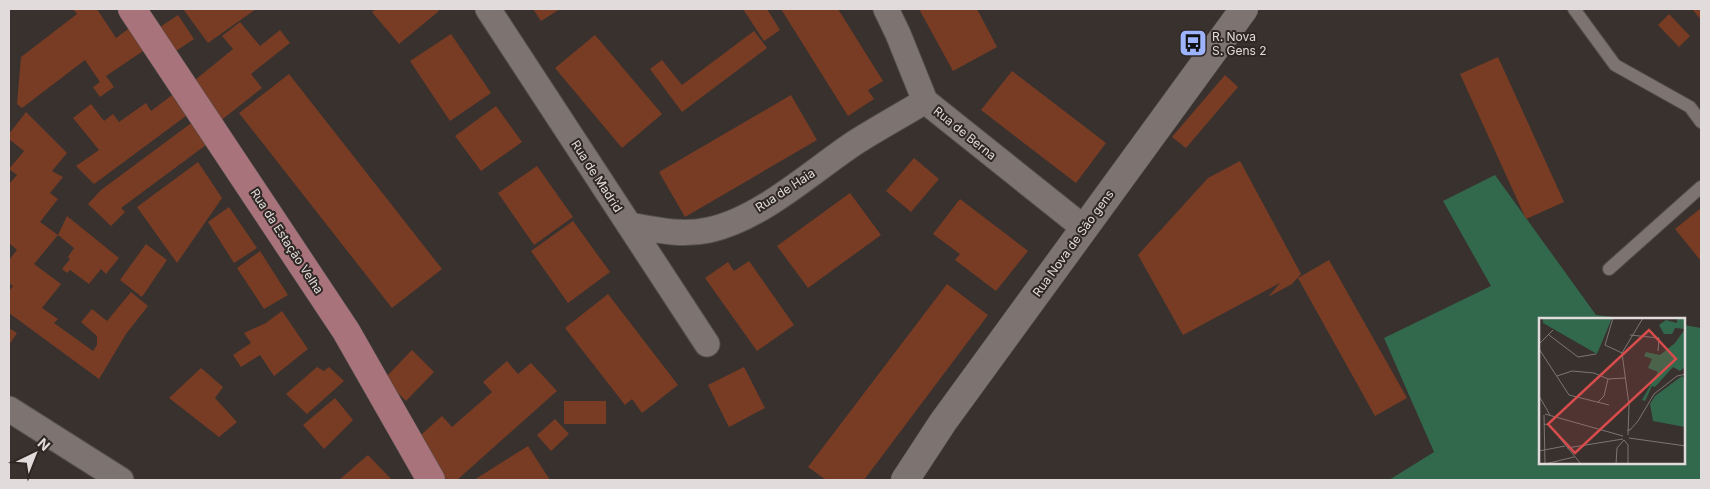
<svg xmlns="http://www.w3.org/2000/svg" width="1710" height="489" viewBox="0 0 1710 489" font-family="Inter,sans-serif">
  <rect width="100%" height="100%" fill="#38312e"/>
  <!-- green -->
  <path fill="#32684b" d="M1495,175L1596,315L1629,319H1540V463H1684V325L1701,328V480H1389L1434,452L1384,338L1491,286L1443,201Z"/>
  <!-- building -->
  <path fill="#783c24" d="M73,9H97L116,38L131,27L146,49L106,76L114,87L100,97L93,87L100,82L85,60L22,108L17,104L21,57L77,14Z
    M183,9H256L208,43Z
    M376,9H437L439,11L399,44L372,12Z
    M533,9H560L541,21Z
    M743,9H767L780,30L764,41Z
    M781,9H838L883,81L868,90L874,99L848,116Z
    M919,9H977L997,47L953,71Z
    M1692,9H1701V20Z
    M1669,14L1690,36L1679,47L1658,25Z
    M178,15L194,39L170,55L154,31Z
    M240,22L260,46L280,30L290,43L251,74L262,88L219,122L189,85L233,49L222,36Z
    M754,31L767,48L682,112L650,69L662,60L682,85Z
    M451,34L491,93L450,121L410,61Z
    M595,35L662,114L622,148L555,68Z
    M1498,57L1564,202L1526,219L1460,74Z
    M1012,71L1106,143L1076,183L981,110Z
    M289,74L442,269L392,308L239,113Z
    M1225,75L1238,87L1186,148L1172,137Z
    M176,92L190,113L94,184L76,166L99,150L73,118L91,104L104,121L113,114L119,122L146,103L151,111Z
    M791,95L817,140L685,217L659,172Z
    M496,106L522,142L481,171L455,136Z
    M26,112L67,153L52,171L63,177L50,193L58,199L40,222L58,235L34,264L61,284L42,308L58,319L54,323L93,351L97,345V336L81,322L92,309L107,321L131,292L148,306L126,334L99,379L9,313V291L13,286L9,283V260L17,250L9,243V184L17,175L9,169L24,151L9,139V134Z
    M194,121L210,142L121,208L125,212L111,226L88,204L101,190Z
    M914,158L939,179L911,212L886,191Z
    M1240,161L1301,274L1292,284L1268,297L1280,283L1183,335L1138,255L1208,178Z
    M198,162L222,198L177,263L137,207Z
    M537,166L573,217L534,245L498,193Z
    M850,193L881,235L808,288L777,246Z
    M960,199L1028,251L996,291L955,260L960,254L933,234Z
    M229,207L257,248L234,263L208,222Z
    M1701,208V261L1675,229Z
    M67,216L119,258L106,274L101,269L89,284L70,270L67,273L62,269L70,259L68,257L74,248L58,235Z
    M573,221L610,272L568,303L531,251Z
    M146,244L167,260L142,297L120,280Z
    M260,251L288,295L264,309L237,268Z
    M1329,260L1407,398L1375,416L1298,278Z
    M749,261L794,325L757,351L705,278L728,262L734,271Z
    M947,284L988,315L864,480H826L808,467Z
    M608,294L678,385L642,413L632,399L625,405L565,328Z
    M282,311L308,349L274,376L260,355L241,367L233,355L251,343L244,333L266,323Z
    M9,328L17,333L9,345Z
    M412,350L434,372L406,401L384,379Z
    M507,361L518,374L531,363L557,391L457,480H447L413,442L442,416L452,427L492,392L483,382Z
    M317,367L324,371L329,367L344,381L307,414L286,394Z
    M744,367L765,408L729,427L708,385Z
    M201,368L223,387L215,398L237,422L219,437L169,398Z
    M335,398L353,420L324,449L303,425Z
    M564,401H606V424H564Z
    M555,419L569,434L551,451L537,435Z
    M528,446L550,480H474Z
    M368,455L392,480H339Z"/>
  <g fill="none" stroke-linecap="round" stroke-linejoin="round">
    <defs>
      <path id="lane" d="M1574,9L1615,65L1690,107L1701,122
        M1609,269L1701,187"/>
      <path id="street" d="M488,9L707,344
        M886,9L898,34L925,101L1084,228
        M629,225C656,230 682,236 709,230C761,219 812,171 856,142C878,128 902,115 925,101
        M9,409L121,480"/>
      <path id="secondary" d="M905,480L943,422L1244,9"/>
      <path id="primary" d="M132,9L346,331L431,480"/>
    </defs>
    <!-- lane casing -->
    <use href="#lane" stroke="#55504d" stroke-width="14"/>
    <!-- street casing -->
    <use href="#street" stroke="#55504d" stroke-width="27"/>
    <!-- secondary casing -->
    <use href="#secondary" stroke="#55504d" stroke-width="29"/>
    <!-- primary casing -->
    <use href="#primary" stroke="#55504d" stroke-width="29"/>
    <!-- lane -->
    <use href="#lane" stroke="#7d7471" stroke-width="12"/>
    <!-- street -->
    <use href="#street" stroke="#7d7471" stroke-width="25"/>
    <!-- secondary -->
    <use href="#secondary" stroke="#7d7471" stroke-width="28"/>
    <!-- primary -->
    <use href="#primary" stroke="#a8737b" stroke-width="28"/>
  </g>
  <!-- icons -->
  <defs>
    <symbol id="bus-square" viewBox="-11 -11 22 22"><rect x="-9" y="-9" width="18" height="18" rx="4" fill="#9db4fd" stroke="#2e2724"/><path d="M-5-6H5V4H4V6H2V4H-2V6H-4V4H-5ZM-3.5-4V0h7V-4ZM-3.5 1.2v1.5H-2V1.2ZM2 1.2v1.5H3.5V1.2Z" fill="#111"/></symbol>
  </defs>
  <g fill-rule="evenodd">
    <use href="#bus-square" x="1177" y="27" width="32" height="32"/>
  </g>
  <g text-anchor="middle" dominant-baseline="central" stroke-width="4" stroke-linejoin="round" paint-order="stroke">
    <!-- poi labels -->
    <g font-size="12" fill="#e1dcdb" stroke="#2e2724" text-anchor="start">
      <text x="1212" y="36">R. Nova<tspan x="1212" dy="14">S. Gens 2</tspan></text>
    </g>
    <!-- street labels -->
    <g font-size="12" fill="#e1dcdb" stroke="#2e2724">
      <text transform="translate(965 133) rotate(39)">Rua de Berna</text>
      <text transform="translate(597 176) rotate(57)">Rua de Madrid</text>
      <text transform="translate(785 190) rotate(-33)">Rua de Haia</text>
      <text transform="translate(287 241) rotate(57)">Rua da Estação Velha</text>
      <text transform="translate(1073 243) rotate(-54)">Rua Nova de São gens</text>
    </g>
  </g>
  <!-- overview -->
  <g transform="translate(1539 318)">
    <rect width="146" height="146" fill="#38312e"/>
    <path d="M4,0H73L58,36L4,5ZM138,0H146V49L141,53L134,49L116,69L113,68L106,83L103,82L119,54L109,50L113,41L105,38L107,34L121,37L136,25L146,11L136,10L133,16H125L120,7L127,2L138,5ZM143,58L146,62V109L114,103L111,86L116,78Z" fill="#32684b"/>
    <path fill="none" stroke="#7c7573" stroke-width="1" d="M74,0L66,27L83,35M10,17L39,39L57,36M91,17L120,20L119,33M0,26L14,12M0,31L30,77L70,87M18,58L33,53L55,55L69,61L86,60M0,78L11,97M59,84L65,78L69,61M6,96L84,118M5,97L6,146M5,106L10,107L42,146M88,112H91L99,103L115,76L138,58L147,56M89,117L90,87L83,35L104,0M90,120L147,128M89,127V146M28,130L84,121M0,133L26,128M6,146L35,139M77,146L78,130L85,122L89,127"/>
    <path fill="#d84c4c" fill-opacity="0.15" stroke="#d84c4c" stroke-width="2.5" d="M110,12L137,41L36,135L9,106Z"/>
    <rect width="146" height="146" fill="none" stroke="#e1dcdb" stroke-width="2.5"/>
  </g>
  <!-- border -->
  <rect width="1710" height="489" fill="none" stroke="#e1dcdb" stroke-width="20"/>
  <!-- north arrow -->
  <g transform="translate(35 454) rotate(43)" stroke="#2e2724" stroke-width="4" paint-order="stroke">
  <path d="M0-4L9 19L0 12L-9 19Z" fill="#e1dcdb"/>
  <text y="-8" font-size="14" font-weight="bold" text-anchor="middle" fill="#e1dcdb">N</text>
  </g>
</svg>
